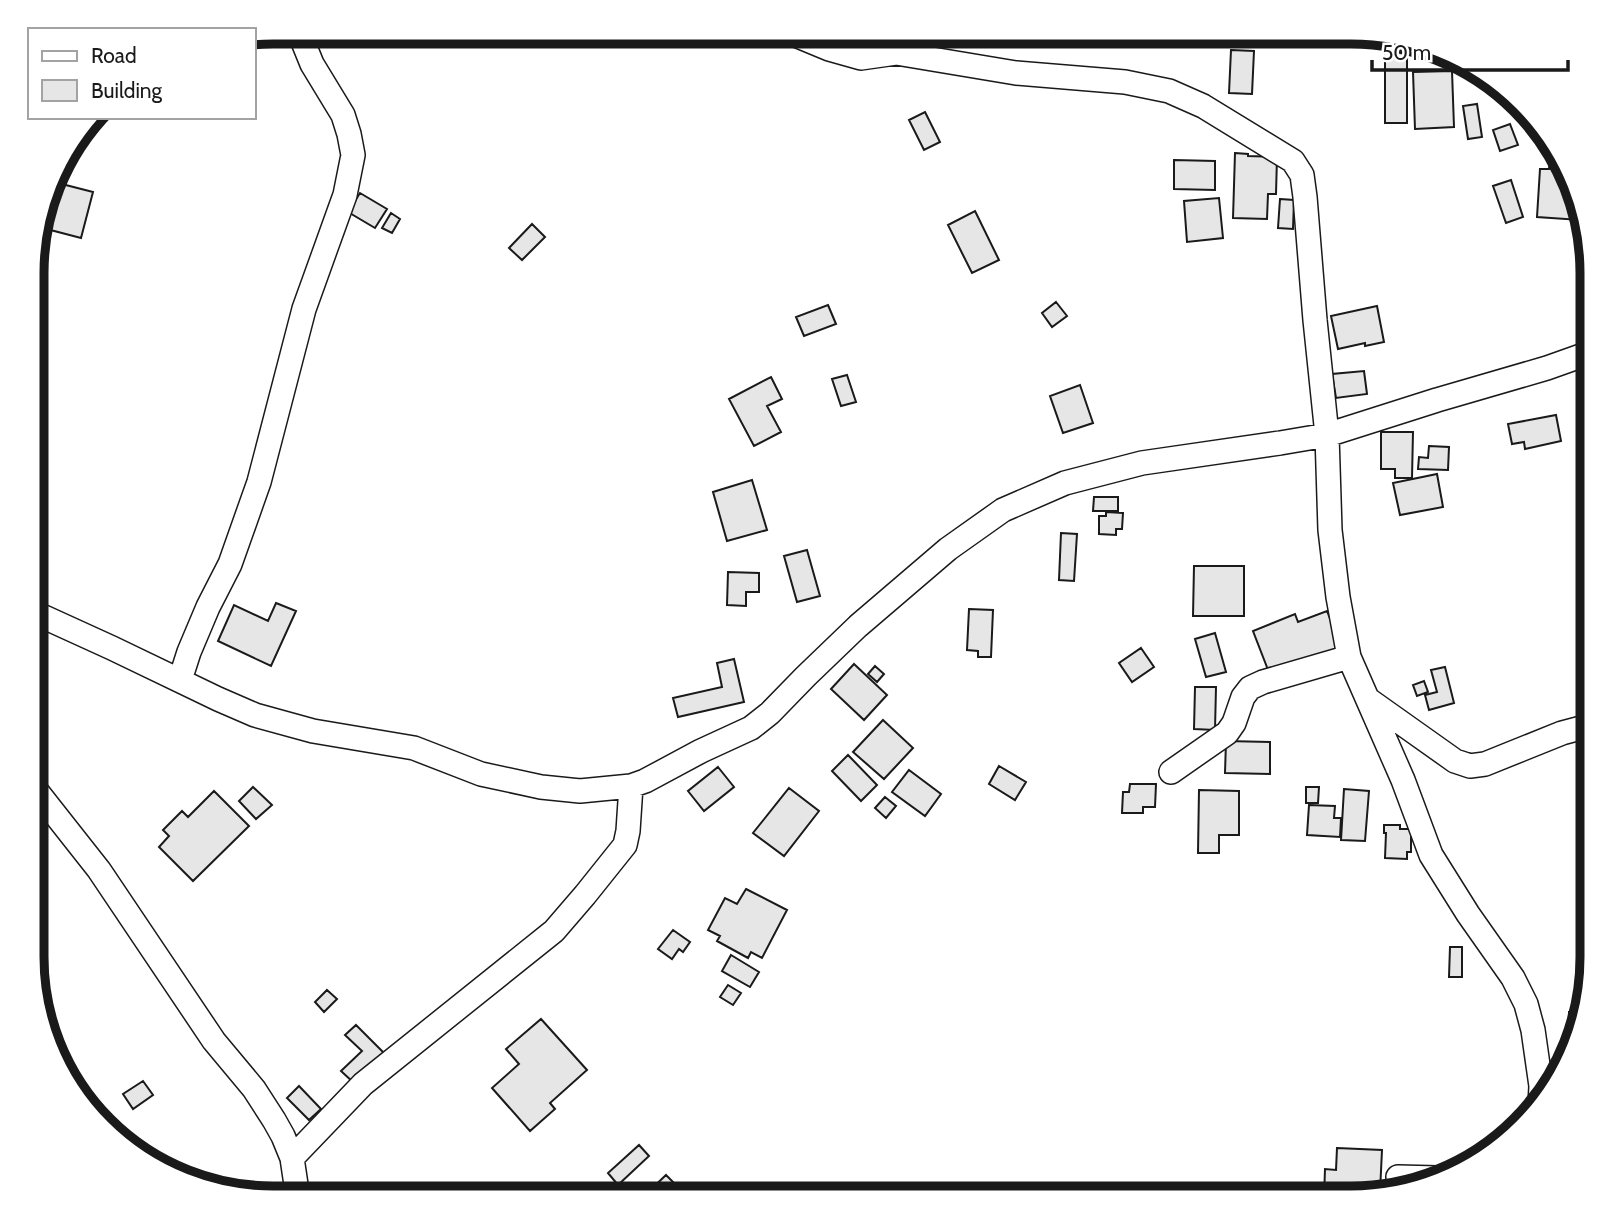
<svg xmlns="http://www.w3.org/2000/svg" width="1624" height="1230" viewBox="0 0 1624 1230" font-family="Cabin,sans-serif">
  <rect width="100%" height="100%" fill="#fff"/>
  <!-- building -->
  <path fill="#e6e6e6" stroke="#1a1a1a" stroke-width="2" d="M1335,32H1353V45H1334Z
    M1385,46L1407,47V123H1385Z
    M1231,50L1254,51L1252,94L1229,93Z
    M1452,71L1454,127L1415,129L1413,72Z
    M1477,104L1482,137L1468,139L1463,106Z
    M925,112L940,142L924,150L909,120Z
    M1510,124L1518,145L1500,151L1493,130Z
    M1235,153L1248,154V156L1277,157L1276,194H1268L1267,219L1233,218Z
    M1550,159L1563,160L1568,166L1580,220L1537,217L1540,169H1549Z
    M1174,160L1215,161V190L1174,189Z
    M1511,180L1523,217L1506,223L1493,186Z
    M54,182L93,192L81,238L39,227Z
    M360,193L387,209L375,228L348,212Z
    M1219,198L1223,238L1187,242L1184,201Z
    M1280,199L1294,200L1293,229L1278,228Z
    M975,211L999,260L972,273L948,225Z
    M391,213L400,219L392,233L382,228Z
    M532,224L545,237L522,260L509,248Z
    M1056,302L1067,316L1052,327L1042,313Z
    M828,305L836,324L804,336L796,317Z
    M1377,306L1384,342L1365,346V343L1338,349L1331,316Z
    M1364,371L1367,394L1336,398L1332,374Z
    M847,375L856,402L841,406L832,379Z
    M771,377L782,399L767,406L781,432L754,446L729,399Z
    M1080,385L1093,423L1063,433L1050,396Z
    M1556,415L1561,441L1525,449L1524,442L1512,444L1508,424Z
    M1381,432H1413L1412,478H1395V469H1381Z
    M1429,446L1449,447L1448,470L1418,469L1419,457L1428,458Z
    M1437,474L1443,507L1400,515L1393,483Z
    M752,480L767,530L727,541L713,492Z
    M1094,497H1118V511H1093Z
    M1106,512L1123,513L1122,529H1116V535L1099,534V516H1106Z
    M1061,533L1077,534L1074,581L1059,580Z
    M807,550L820,596L797,602L784,556Z
    M1194,566H1244V616H1193Z
    M728,572L759,573V592H746V606L727,605Z
    M276,603L296,611L271,666L218,641L234,605L268,621Z
    M969,609L993,610L991,657H978V651L967,650Z
    M1327,611L1341,647L1270,675L1253,631L1295,614L1298,622Z
    M1215,633L1226,672L1206,677L1195,639Z
    M1141,648L1154,667L1132,682L1119,663Z
    M36,654L40,670L33,672V655Z
    M734,659L744,702L678,717L673,698L722,687L717,663Z
    M854,664L887,695L864,720L831,689Z
    M875,666L884,674L877,682L868,674Z
    M1445,667L1454,703L1429,710L1425,695L1437,692L1431,670Z
    M1592,680V715L1585,702L1592,699L1584,684Z
    M1424,681L1428,692L1417,696L1413,685Z
    M1195,687H1216L1215,730L1194,729Z
    M883,720L913,748L884,779L853,752Z
    M1226,741L1270,742V774L1225,773Z
    M848,755L877,785L861,801L832,771Z
    M999,766L1026,782L1015,800L989,784Z
    M718,767L734,787L704,811L688,791Z
    M909,770L941,794L925,816L892,792Z
    M1130,784H1156L1155,807H1143V813H1122L1123,792H1129Z
    M253,787L272,805L256,819L239,801Z
    M1306,787H1319L1318,803H1306Z
    M789,788L819,811L784,856L753,833Z
    M1344,789L1369,791L1365,841L1341,840Z
    M1199,790L1239,791V835H1219V853H1198Z
    M214,791L249,826L193,881L159,847L169,836L163,830L182,811L188,817Z
    M885,797L896,806L886,818L875,808Z
    M1309,805L1335,806L1334,818H1341L1340,837L1307,835Z
    M1384,825H1400V829H1411V852H1407V859L1385,858L1386,833H1384Z
    M746,889L787,910L762,958L751,952L748,958L717,941L720,936L708,930L725,898L737,904Z
    M1588,913H1592V966H1584V947H1577L1578,918H1588Z
    M673,930L690,942L683,952L679,949L672,959L658,949Z
    M1450,947H1462V977H1449Z
    M731,955L759,972L750,987L722,971Z
    M728,985L741,993L733,1005L720,997Z
    M327,990L337,999L324,1012L315,1002Z
    M1587,994L1583,1013L1578,997Z
    M1569,1012L1582,1013L1578,1034L1575,1033V1038H1568Z
    M541,1019L587,1070L550,1103L555,1109L530,1131L492,1088L519,1064L506,1049Z
    M356,1025L384,1053L354,1083L341,1071L362,1051L345,1035Z
    M143,1081L153,1095L133,1109L123,1094Z
    M299,1086L321,1109L309,1120L287,1098Z
    M639,1145L649,1156L618,1185L608,1173Z
    M1337,1148L1382,1150L1380,1192L1352,1198H1324L1325,1169L1336,1170Z
    M666,1175L677,1186L665,1198H642Z"/>
  <g fill="none" stroke-linecap="round" stroke-linejoin="round">
    <defs>
      <path id="street" d="M788,32L829,49L861,58L896,53L1016,73L1125,82L1169,91L1203,106L1293,161L1302,175L1305,197L1315,320L1327,435L1330,530L1338,597L1349,657L1403,780L1431,855L1468,914L1513,978L1526,1004L1533,1030L1541,1086L1540,1105
        M33,612L112,648L218,699L255,715L313,731L414,748L481,774L541,787L580,791L631,786L645,781L701,751L751,728L770,713L806,676L858,626L948,549L1003,510L1065,483L1142,463L1280,443L1327,435L1437,400L1547,368L1592,352
        M180,680L189,652L208,607L230,564L259,482L304,309L345,195L353,155L349,134L343,115L312,64L299,32
        M1369,700L1455,761L1470,766L1485,764L1562,733L1592,725
        M1171,772L1227,733L1234,723L1243,697L1250,688L1263,682L1349,657
        M32,785L99,870L214,1041L254,1089L274,1120L283,1136L292,1158L298,1198
        M292,1158L363,1084L554,931L585,895L625,845L628,831L631,786
        M1398,1177L1438,1178"/>
    </defs>
    <!-- street casing -->
    <use href="#street" stroke="#1a1a1a" stroke-width="26"/>
    <!-- street -->
    <use href="#street" stroke="#fff" stroke-width="23"/>
  </g>
  <!-- crop -->
  <path d="M0 0H1624V1230H0ZM273 44H1351A229 229 0 0 1 1580 273V957A229 229 0 0 1 1351 1186H273A229 229 0 0 1 44 957V273A229 229 0 0 1 273 44Z" fill="#fff" fill-rule="evenodd"/>
  <path fill="none" stroke="#1a1a1a" stroke-width="9" d="M273 44H1351A229 229 0 0 1 1580 273V957A229 229 0 0 1 1351 1186H273A229 229 0 0 1 44 957V273A229 229 0 0 1 273 44Z"/>
  <!-- legend -->
  <rect x="28" y="28" width="228" height="91" fill="#ffffff" stroke="#a3a3a3" stroke-width="2"/>
  <rect x="42" y="51" width="35" height="10" fill="#ffffff" stroke="#a3a3a3" stroke-width="2"/>
  <text x="91" y="63" font-size="21" fill="#1a1a1a">Road</text>
  <rect x="42" y="80" width="35" height="21" fill="#e6e6e6" stroke="#a3a3a3" stroke-width="2"/>
  <text x="91" y="98" font-size="21" fill="#1a1a1a">Building</text>
  <!-- scale -->
  <path d="M1372 60v10h196v-10" fill="none" stroke="#1a1a1a" stroke-width="3.5"/>
  <text x="1382" y="60" font-size="21" fill="#1a1a1a" stroke="#ffffff" stroke-width="5" paint-order="stroke">50 m</text>
</svg>
